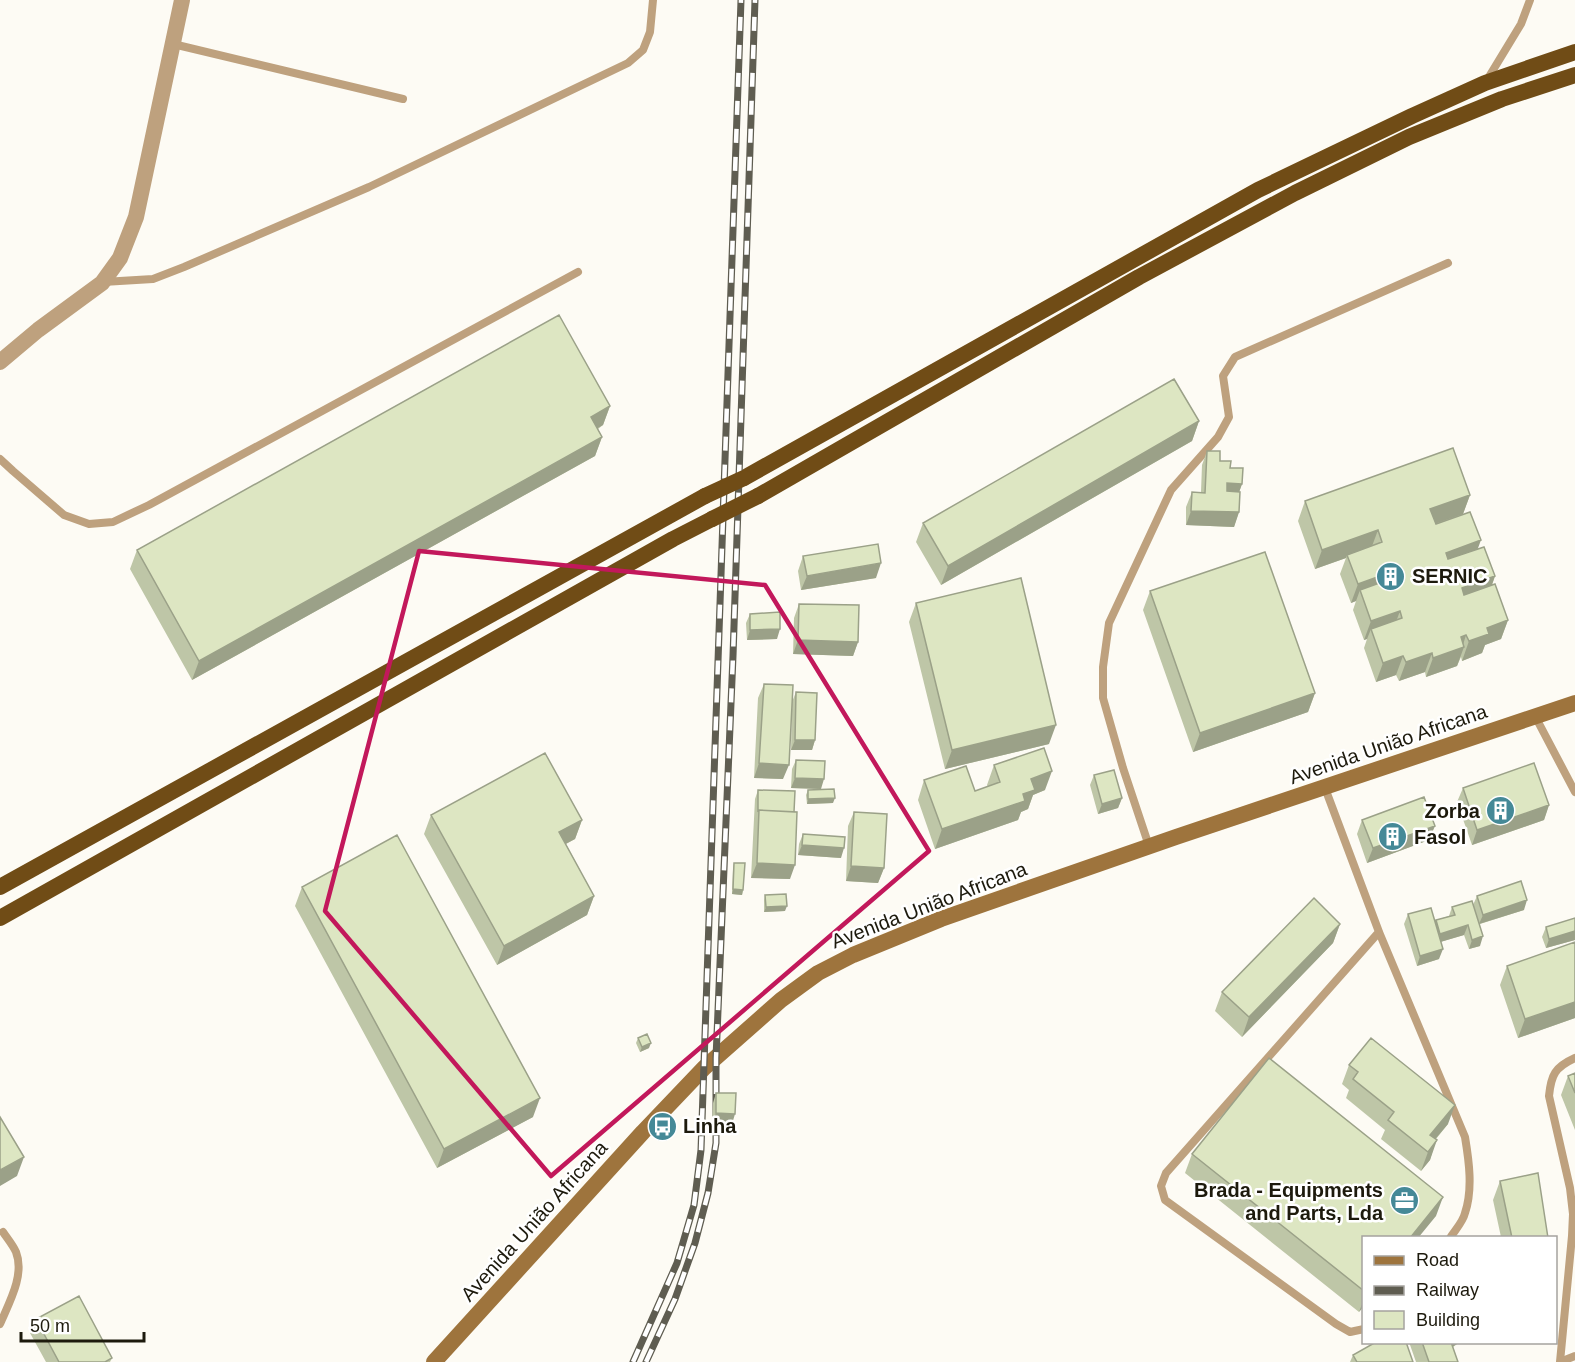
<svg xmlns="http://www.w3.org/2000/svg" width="1575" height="1362" viewBox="0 0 1575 1362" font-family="Helvetica,sans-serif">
  <rect width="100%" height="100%" fill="#fdfbf4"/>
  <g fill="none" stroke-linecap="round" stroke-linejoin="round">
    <!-- service -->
    <path stroke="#bea17e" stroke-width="8" d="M173,44L403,99
      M1487,80L1521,24L1530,0
      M103,282L153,279L184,267L369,187L628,63L643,50L650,32L653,0
      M0,459L13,471L64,515L89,524L113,522L149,505L578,272
      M1535,716L1575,792
      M1325,788L1379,932L1465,1137C1469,1161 1473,1189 1465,1213C1463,1222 1455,1230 1450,1238
      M1149,846L1123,768L1103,698V667L1109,623L1171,490L1218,437L1229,417L1223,376L1235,357L1448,263
      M1575,1058C1555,1067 1551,1075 1549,1096L1570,1188L1573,1214L1572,1236L1560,1362L1575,1356
      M0,1324C9,1303 25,1275 16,1252C13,1245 7,1238 3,1232
      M1364,1329L1350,1332L1336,1324L1165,1200L1161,1186L1166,1173L1379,932"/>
    <!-- minor -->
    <path stroke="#bea17e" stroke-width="16" d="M0,362L38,330L102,283L120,258L136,217L182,0"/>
    <!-- secondary -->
    <path stroke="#9e743d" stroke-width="16" d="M434,1362L643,1132L704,1068L781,1000L818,973L853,955L941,919L1176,837L1575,703"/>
    <!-- trunk -->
    <path stroke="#704c16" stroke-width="16" d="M744,478L1258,190L1412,116L1485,83L1575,52
      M758,496L1139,277L1295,193L1409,137L1502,99L1575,75
      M0,887L705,496
      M0,918L673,539L712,519"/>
    <defs>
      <path id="rail" d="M633,1362L677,1263L694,1205L701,1150L741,0
        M646,1362L675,1299L695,1243L708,1193L716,1143V1058L733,656L755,0"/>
    </defs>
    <!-- rail casing -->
    <use href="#rail" stroke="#5f5d51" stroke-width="7"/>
    <!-- rail -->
    <use href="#rail" stroke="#fff" stroke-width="4.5" stroke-dasharray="14" stroke-linecap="butt"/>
    <!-- trunk-bridge -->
    <path stroke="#704c16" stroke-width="16" d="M705,496L744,478
      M712,519L758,496"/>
  </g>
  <!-- wall -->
  <path fill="#bec6a7" d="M610,406L603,425L598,429L602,437L595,456L192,680L130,569L137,550Z
    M1199,421L1192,441L941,585L916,542L923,523Z
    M1207,451L1230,468L1242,484L1239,492V512L1234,527L1186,525V507L1192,492H1201L1202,465Z
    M1470,495L1463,514L1477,549L1495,576L1492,585L1508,620L1501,639L1485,645L1482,653L1462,661L1461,657L1457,666L1426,677L1425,672L1399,681L1396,675L1376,682L1364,648L1367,639L1364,640L1353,610L1356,601L1351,603L1340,574L1346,558L1315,569L1298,521L1305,501Z
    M803,556L876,578L801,590L798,571Z
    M1150,591L1315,693L1308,712L1193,752L1143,610Z
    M916,603L1049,744L945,769L909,622Z
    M799,604L858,642L853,656L793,654L794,618Z
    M750,614L777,639L747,640L746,623Z
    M764,684L783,779L754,778L758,698Z
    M796,692L815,740L812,750H791L792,702Z
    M796,760L821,789L791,788L792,769Z
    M994,765L1045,790L1033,795L1028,809L1021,812L1018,820L935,849L918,800L924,780L975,791L988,787L987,785Z
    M1094,775L1122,798L1118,808L1098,814L1090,785Z
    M1463,788L1549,805L1544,820L1472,845L1457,802Z
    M758,790L790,879L751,878L755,799Z
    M808,790L833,803L807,804L806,795Z
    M854,812L884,868L878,883L846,881L848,826Z
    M431,815L582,820L575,839L566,844L594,896L587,915L497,965L424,834Z
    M1362,820L1429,840L1367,863L1357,834Z
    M803,834L841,858L798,855L799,844Z
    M734,863L743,890L742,895L732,894L733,868Z
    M302,887L533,1117L437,1168L295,906Z
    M765,895L785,911L764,912V900Z
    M1477,896L1524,910L1480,924V946L1469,949L1464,935L1440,942L1439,959L1417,966L1404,924L1408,914L1435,923L1436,920L1449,916L1452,907L1473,905Z
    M1575,918V940L1546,948L1542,937L1546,927Z
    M1340,924L1333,943L1242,1037L1215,1011L1222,992Z
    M1575,942V1018L1518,1038L1500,985L1507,966Z
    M638,1038L649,1048L640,1052L636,1043Z
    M1349,1065L1448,1124L1436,1139L1430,1160L1421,1171L1381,1139L1385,1130L1346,1098L1349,1090L1342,1084Z
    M1575,1073V1130L1561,1095L1568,1076Z
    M716,1093L732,1124L712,1123L713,1103Z
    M1192,1154L1436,1216L1364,1238V1306L1359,1312L1185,1173Z
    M1500,1181L1548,1238H1500L1501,1237L1493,1200Z
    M36,1319L112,1358L110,1362H46L30,1333Z
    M1409,1342H1460L1453,1347L1458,1362H1416Z
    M1353,1355L1413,1362H1350Z"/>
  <!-- shaded-wall -->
  <path fill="#9ba188" d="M610,406L603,425L584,436L591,417Z
    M1199,421L1192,441L941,585L948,566Z
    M602,437L595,456L192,680L199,661Z
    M1227,483L1242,484L1237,498L1221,497Z
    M1470,495L1463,514L1423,528L1430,509Z
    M1191,511L1239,512L1234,527L1186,525Z
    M1378,530L1371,549L1347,555L1346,558L1315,569L1322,550Z
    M1481,540L1474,559L1439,572L1446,553Z
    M881,563L876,578L801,590L807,576Z
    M1394,571L1387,590H1360L1356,601L1351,603L1358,584Z
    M1495,576L1488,596L1455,607L1462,588Z
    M1400,611L1393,630L1371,629L1367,639L1364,640L1371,621Z
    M1508,620L1501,639L1485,645L1482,653L1462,661L1469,641L1487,628Z
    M780,629L777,639L747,640L750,630Z
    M1466,635L1462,648L1464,647L1457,666L1426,677L1433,658L1461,637Z
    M798,640L858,642L853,656L793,654Z
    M1432,653L1425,672L1399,681L1406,662Z
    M1403,656L1396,675L1376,682L1383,663Z
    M1315,693L1308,712L1193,752L1200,733Z
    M1056,725L1049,744L945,769L952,750Z
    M795,740H815L812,750H791Z
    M759,763L789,765L783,779L754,778Z
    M1052,771L1045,790L1033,795L1028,809L1021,812L1018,820L935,849L942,829L1031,779Z
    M795,778L824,779L821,789L791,788Z
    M835,798L833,803L807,804L808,799Z
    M1122,798L1118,808L1098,814L1102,804Z
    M1549,805L1544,820L1472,845L1477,830Z
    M582,820L575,839L552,851L559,832Z
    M1435,826L1429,840L1367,863L1373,848Z
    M802,845L844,848L841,858L798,855Z
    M757,863L795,865L790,879L751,878Z
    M851,866L884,868L878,883L846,881Z
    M733,889L743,890L742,895L732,894Z
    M594,896L587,915L497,965L504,946Z
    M1527,900L1524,910L1479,924L1483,915Z
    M787,906L785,911L764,912L766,907Z
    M1340,924L1333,943L1242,1037L1249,1017Z
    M1468,925L1464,935L1437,943L1440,934Z
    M1575,931V940L1546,948L1549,939Z
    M1483,936L1480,946L1469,949L1472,940Z
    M1443,949L1439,959L1417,966L1420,956Z
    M1575,1002V1018L1518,1038L1525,1019Z
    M651,1043L649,1048L640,1052L642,1047Z
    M540,1098L533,1117L437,1168L444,1149Z
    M1455,1105L1448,1124L1426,1150L1430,1135Z
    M716,1113L735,1114L732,1124L712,1123Z
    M1437,1140L1430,1160L1421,1171L1428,1152Z
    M24,1157L17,1176L0,1186V1170Z
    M1443,1197L1436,1216L1418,1238H1410Z
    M1364,1299V1306L1359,1312Z
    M1445,1342H1460L1441,1354Z"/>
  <!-- building -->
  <path fill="#dde6c2" stroke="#9ba188" stroke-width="1.5" d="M559,315L610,406L591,417L602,437L199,661L137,550Z
    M1174,379L1199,421L948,566L923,523Z
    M1453,448L1470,495L1430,509L1436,524L1470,512L1481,540L1446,553L1448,559L1484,547L1495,576L1462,588L1464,595L1495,584L1508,620L1487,628L1489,634L1469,641L1466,635L1461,637L1464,647L1433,658L1432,653L1406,662L1403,656L1383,663L1371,629L1402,618L1400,611L1371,621L1360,590L1396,577L1394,571L1358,584L1347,555L1382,542L1378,530L1322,550L1305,501Z
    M1207,451H1220V461H1231L1230,468H1243L1242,484L1227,483V491L1240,492L1239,512L1191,511L1192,492L1205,493Z
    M878,544L881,563L807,576L803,556Z
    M1265,552L1315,693L1200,733L1150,591Z
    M1021,578L1056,725L952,750L916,603Z
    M799,604L859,605L858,642L798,640Z
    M780,612V629L750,630V614Z
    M764,684L793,685L789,765L759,763Z
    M796,692L817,693L815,740H795Z
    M1044,748L1052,771L1031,779L1035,790L1023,794L1025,801L942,829L924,780L966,766L975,791L1000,782L994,765Z
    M545,753L582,820L559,832L594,896L504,946L431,815Z
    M796,760L825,761L824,779L795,778Z
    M1534,763L1549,805L1477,830L1463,788Z
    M1114,770L1122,798L1102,804L1094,775Z
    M834,789L835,798L808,799V790Z
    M758,790L795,791L794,812L759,810L758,812Z
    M1424,797L1435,826L1373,848L1362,820Z
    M759,810L797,812L795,865L757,863Z
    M854,812L887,814L884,868L851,866Z
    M803,834L845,837L844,848L802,845Z
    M397,835L540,1098L444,1149L302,887Z
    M734,863H745L743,890L733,889Z
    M1521,881L1527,900L1483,915L1477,896Z
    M786,894L787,906L766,907L765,895Z
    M1314,898L1340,924L1249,1017L1222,992Z
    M1472,901L1483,936L1472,940L1468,925L1440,934L1436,920L1455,915L1452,907Z
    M1431,908L1443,949L1420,956L1408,914Z
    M1575,918V931L1549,939L1546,927Z
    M1575,942V1002L1525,1019L1507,966Z
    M647,1034L651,1043L642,1047L638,1038Z
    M1371,1038L1455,1105L1430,1135L1437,1140L1428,1152L1388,1120L1394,1112L1353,1079L1358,1072L1349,1065Z
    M1269,1058L1443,1197L1410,1238H1364V1291L1192,1154Z
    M1575,1073V1093L1568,1076Z
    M716,1093H736L735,1114L716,1113Z
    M0,1117L24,1157L0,1170Z
    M1538,1173L1548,1238H1512L1500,1181Z
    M79,1296L112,1358L105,1362H59L36,1319Z
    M1376,1342H1406L1413,1362H1357L1353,1355Z
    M1422,1342H1451L1458,1362H1429Z"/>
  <!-- marked area -->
  <path fill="none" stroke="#c2185b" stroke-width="4.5" stroke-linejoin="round" d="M419,551L765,585L929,851L551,1176L325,911Z"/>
  <!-- icons -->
  <defs>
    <symbol id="building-disc" viewBox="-11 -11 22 22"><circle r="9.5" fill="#458997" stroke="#fff"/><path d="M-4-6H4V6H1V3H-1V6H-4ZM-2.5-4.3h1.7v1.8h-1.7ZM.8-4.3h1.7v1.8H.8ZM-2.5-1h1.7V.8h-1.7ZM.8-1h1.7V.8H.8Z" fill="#fff"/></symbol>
    <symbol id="bus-disc" viewBox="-11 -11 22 22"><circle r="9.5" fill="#458997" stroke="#fff"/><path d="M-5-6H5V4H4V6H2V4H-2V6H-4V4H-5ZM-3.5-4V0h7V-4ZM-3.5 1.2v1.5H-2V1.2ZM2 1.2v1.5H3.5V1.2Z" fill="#fff"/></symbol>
    <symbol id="office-disc" viewBox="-11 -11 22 22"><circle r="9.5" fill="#458997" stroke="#fff"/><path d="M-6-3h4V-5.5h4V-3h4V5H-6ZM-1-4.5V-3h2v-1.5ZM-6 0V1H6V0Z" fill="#fff"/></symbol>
  </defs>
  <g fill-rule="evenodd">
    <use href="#building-disc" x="1374" y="560" width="33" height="33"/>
    <use href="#building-disc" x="1484" y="794" width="33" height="33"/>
    <use href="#building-disc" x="1376" y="820" width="33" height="33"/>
    <use href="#bus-disc" x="646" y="1110" width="33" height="33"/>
    <use href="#office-disc" x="1388" y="1184" width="33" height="33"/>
  </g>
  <g text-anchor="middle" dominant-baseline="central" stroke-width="5" stroke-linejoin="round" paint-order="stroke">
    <!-- poi labels -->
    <g font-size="20" font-weight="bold" fill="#1d1a0d" stroke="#fff" text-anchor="start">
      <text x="1412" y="576">SERNIC</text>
      <text x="1480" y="811" text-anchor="end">Zorba</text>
      <text x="1414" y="837">Fasol</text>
      <text x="683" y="1126">Linha</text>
      <text x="1383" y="1190" text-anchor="end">Brada - Equipments<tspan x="1383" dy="23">and Parts, Lda</tspan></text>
    </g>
    <!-- street labels -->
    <g font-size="20" fill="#1d1a0d" stroke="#fff">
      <text transform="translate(1388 744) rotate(-19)">Avenida União Africana</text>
      <text transform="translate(929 905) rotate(-21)">Avenida União Africana</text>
      <text transform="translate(534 1221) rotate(-48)">Avenida União Africana</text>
    </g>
  </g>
  <!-- legend -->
  <rect x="1362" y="1236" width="195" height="108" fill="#ffffff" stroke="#a5a39e" stroke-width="1.5"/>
  <rect x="1374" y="1256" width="30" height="9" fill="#9e743d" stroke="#a5a39e" stroke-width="1.5"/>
  <text x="1416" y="1266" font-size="18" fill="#1d1a0d">Road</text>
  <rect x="1374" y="1286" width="30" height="9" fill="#5f5d51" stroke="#a5a39e" stroke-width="1.5"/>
  <text x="1416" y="1296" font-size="18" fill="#1d1a0d">Railway</text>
  <rect x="1374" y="1311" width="30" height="18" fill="#dde6c2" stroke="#a5a39e" stroke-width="1.5"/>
  <text x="1416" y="1326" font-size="18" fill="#1d1a0d">Building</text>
  <!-- scale -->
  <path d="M21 1332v9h123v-9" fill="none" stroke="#1d1a0d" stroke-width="3"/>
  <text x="30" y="1332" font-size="18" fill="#1d1a0d" stroke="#ffffff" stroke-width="4.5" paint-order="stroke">50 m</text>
</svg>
